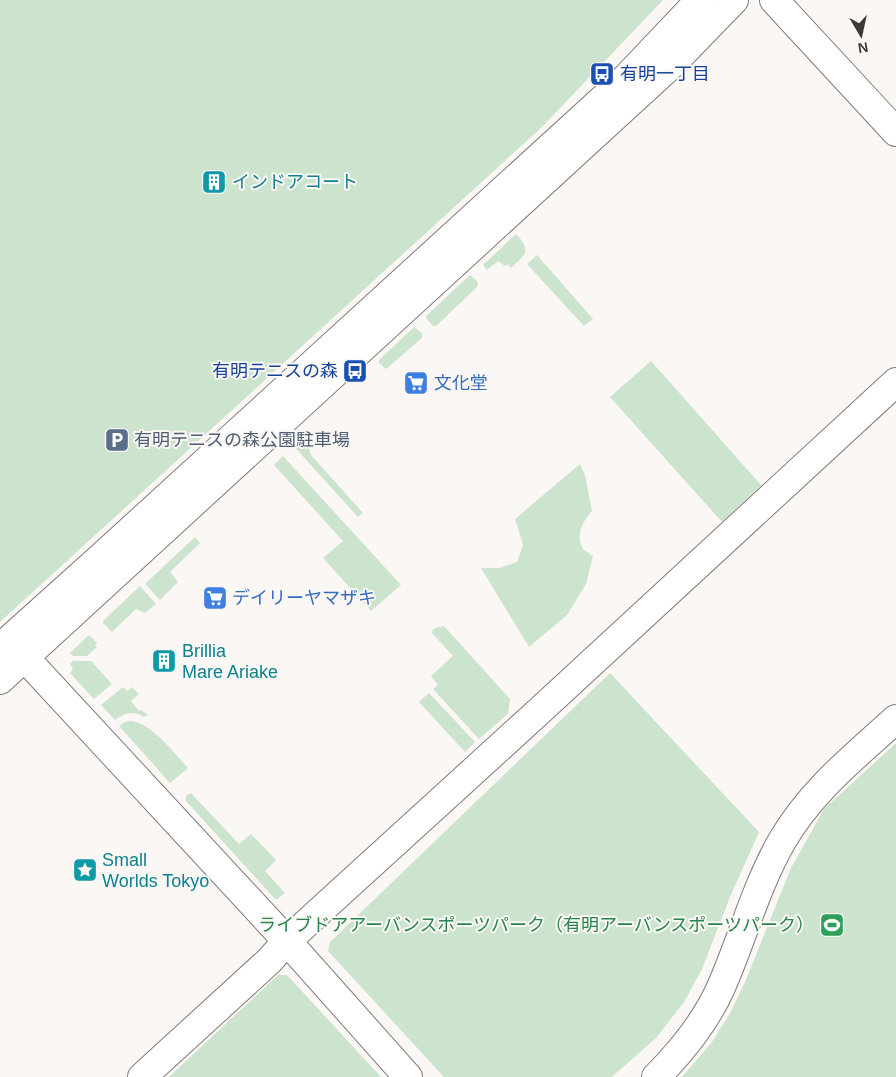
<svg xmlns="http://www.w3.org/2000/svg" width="896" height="1077" viewBox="0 0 896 1077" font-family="Arial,'Noto Sans JP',sans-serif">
  <rect width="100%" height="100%" fill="#fbf7f5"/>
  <!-- green -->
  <path fill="#cce3cd" d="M0,0H663L542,127L0,622Z
    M516,234C532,251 526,254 511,268L508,264L505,266L498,261L487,270L483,265Z
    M537,255L593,319L584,326L527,264Z
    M470,275L477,281L478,286L436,326H433L427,319L426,316Z
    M414,327L422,333V338L386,369L379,363V360Z
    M651,361L761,485L722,522L610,397Z
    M301,432L307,440L311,455L363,513L358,517L290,442Z
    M283,456L401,585L371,611L323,558L343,541L274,465Z
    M580,464L585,475L592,511C583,521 575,535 583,549C585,551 590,554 593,556L586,584L567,615L529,647L481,568H499L517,562L523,545L515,519Z
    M195,537L200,543L170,572L178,582L160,600L145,584Z
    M140,586L156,604L145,613L136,609L112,632L103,623V621Z
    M444,626L510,699L508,714L479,739L433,689L438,685L431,676L453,656L431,632L435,628Z
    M89,635L97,643L95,645L97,647L87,656H73L70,653Z
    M73,661H91L112,684L94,699L70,673L73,669L70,664Z
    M610,673L759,832L730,897L702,969L684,1002L656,1038L612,1077H444L328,951L330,942Z
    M123,687L127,691L132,687L139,694L131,701L139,711L141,710L148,715L144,717C133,710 125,713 115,720L101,705Z
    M429,693L475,742L465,752L419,702Z
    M130,721C151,722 175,754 188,768L170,783L119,726L125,722Z
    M896,743V1077H682L712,1042L730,1013L745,982L791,868L824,809Z
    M191,793L239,844L251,834L276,860L265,871L285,893L276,900L185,800L187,795Z
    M278,975H287L381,1077H169Z"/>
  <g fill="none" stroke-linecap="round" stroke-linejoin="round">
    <defs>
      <path id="secondary" d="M774,0L896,132
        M13,645L287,941L408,1077
        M0,648L98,560L627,77L700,0
        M0,680L672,64L734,0
        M142,1077L269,961L287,941L535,715L896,382
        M656,1077C683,1050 707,1020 722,985C743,937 756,886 782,841C810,792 855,756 896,719"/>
    </defs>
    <!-- secondary casing -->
    <use href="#secondary" stroke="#7f7c7a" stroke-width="30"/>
    <!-- secondary -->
    <use href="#secondary" stroke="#fff" stroke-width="28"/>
  </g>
  <!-- icons -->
  <defs>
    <symbol id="bus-square" viewBox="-11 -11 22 22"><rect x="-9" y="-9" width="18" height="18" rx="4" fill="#1a4fb4" stroke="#fbf7f5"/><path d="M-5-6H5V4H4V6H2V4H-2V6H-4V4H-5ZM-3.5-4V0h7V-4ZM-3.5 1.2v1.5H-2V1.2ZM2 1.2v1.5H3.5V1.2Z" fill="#fff"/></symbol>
    <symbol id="building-square" viewBox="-11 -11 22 22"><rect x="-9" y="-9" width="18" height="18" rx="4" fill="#0f9aa8" stroke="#fbf7f5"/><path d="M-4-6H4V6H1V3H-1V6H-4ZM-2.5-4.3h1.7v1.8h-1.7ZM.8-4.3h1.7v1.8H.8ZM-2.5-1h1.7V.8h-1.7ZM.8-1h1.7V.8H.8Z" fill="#fff"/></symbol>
    <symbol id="supermarket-square" viewBox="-11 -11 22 22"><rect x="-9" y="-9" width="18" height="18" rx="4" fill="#3f7fe0" stroke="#fbf7f5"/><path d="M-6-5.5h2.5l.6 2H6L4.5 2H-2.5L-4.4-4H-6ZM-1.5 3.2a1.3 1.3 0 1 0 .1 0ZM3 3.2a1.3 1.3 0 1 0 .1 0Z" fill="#fff"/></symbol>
    <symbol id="parking-square" viewBox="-11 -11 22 22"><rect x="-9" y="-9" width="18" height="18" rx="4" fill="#5c6f8a" stroke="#fbf7f5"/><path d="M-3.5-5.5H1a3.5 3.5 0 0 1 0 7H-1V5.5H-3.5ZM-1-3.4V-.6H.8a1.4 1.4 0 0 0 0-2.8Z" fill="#fff"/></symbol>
    <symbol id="sight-square" viewBox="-11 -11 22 22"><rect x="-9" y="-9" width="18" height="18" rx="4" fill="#0f9aa8" stroke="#fbf7f5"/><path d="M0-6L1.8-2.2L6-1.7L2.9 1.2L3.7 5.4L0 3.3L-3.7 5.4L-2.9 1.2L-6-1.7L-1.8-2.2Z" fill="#fff"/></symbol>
    <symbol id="stadium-square" viewBox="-11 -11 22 22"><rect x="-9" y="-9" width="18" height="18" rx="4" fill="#2e9e5b" stroke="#fbf7f5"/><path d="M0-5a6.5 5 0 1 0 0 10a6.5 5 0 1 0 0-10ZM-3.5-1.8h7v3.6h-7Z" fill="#fff"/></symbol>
  </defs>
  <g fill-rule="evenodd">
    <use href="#bus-square" x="588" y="60" width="28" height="28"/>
    <use href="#building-square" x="200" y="168" width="28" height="28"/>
    <use href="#bus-square" x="341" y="357" width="28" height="28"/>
    <use href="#supermarket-square" x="402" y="369" width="28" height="28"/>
    <use href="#parking-square" x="103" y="426" width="28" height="28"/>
    <use href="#supermarket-square" x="201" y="584" width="28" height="28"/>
    <use href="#building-square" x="150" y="647" width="28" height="28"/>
    <use href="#sight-square" x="71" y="856" width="28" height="28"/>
    <use href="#stadium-square" x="818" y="911" width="28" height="28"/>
  </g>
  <g text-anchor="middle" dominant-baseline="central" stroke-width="4" stroke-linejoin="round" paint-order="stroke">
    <!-- transit labels -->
    <g font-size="18" fill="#164399" stroke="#fbf7f5" text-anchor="start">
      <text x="620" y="74">有明一丁目</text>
      <text x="338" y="371" text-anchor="end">有明テニスの森</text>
    </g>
    <!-- culture labels -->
    <g font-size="18" fill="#0d838f" stroke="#fbf7f5" text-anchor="start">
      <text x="232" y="182">インドアコート</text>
      <text x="182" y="651">Brillia<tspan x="182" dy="21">Mare Ariake</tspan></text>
      <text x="102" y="860">Small<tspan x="102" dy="21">Worlds Tokyo</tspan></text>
    </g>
    <!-- shop labels -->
    <g font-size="18" fill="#366cbe" stroke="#fbf7f5" text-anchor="start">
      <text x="434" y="383">文化堂</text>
      <text x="232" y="598">デイリーヤマザキ</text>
    </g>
    <!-- service labels -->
    <g font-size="18" fill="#4e5e75" stroke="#fbf7f5" text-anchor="start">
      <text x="134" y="440">有明テニスの森公園駐車場</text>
    </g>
    <!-- leisure labels -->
    <g font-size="18" fill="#27864d" stroke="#fbf7f5" text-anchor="end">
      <text x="814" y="925">ライブドアアーバンスポーツパーク（有明アーバンスポーツパーク）</text>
    </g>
  </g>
  <!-- north arrow -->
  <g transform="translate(861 35) rotate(171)" stroke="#fbf7f5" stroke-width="4" paint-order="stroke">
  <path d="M0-4L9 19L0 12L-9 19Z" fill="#3b3a39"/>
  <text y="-8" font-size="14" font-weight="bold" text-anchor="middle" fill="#3b3a39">N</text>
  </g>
</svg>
